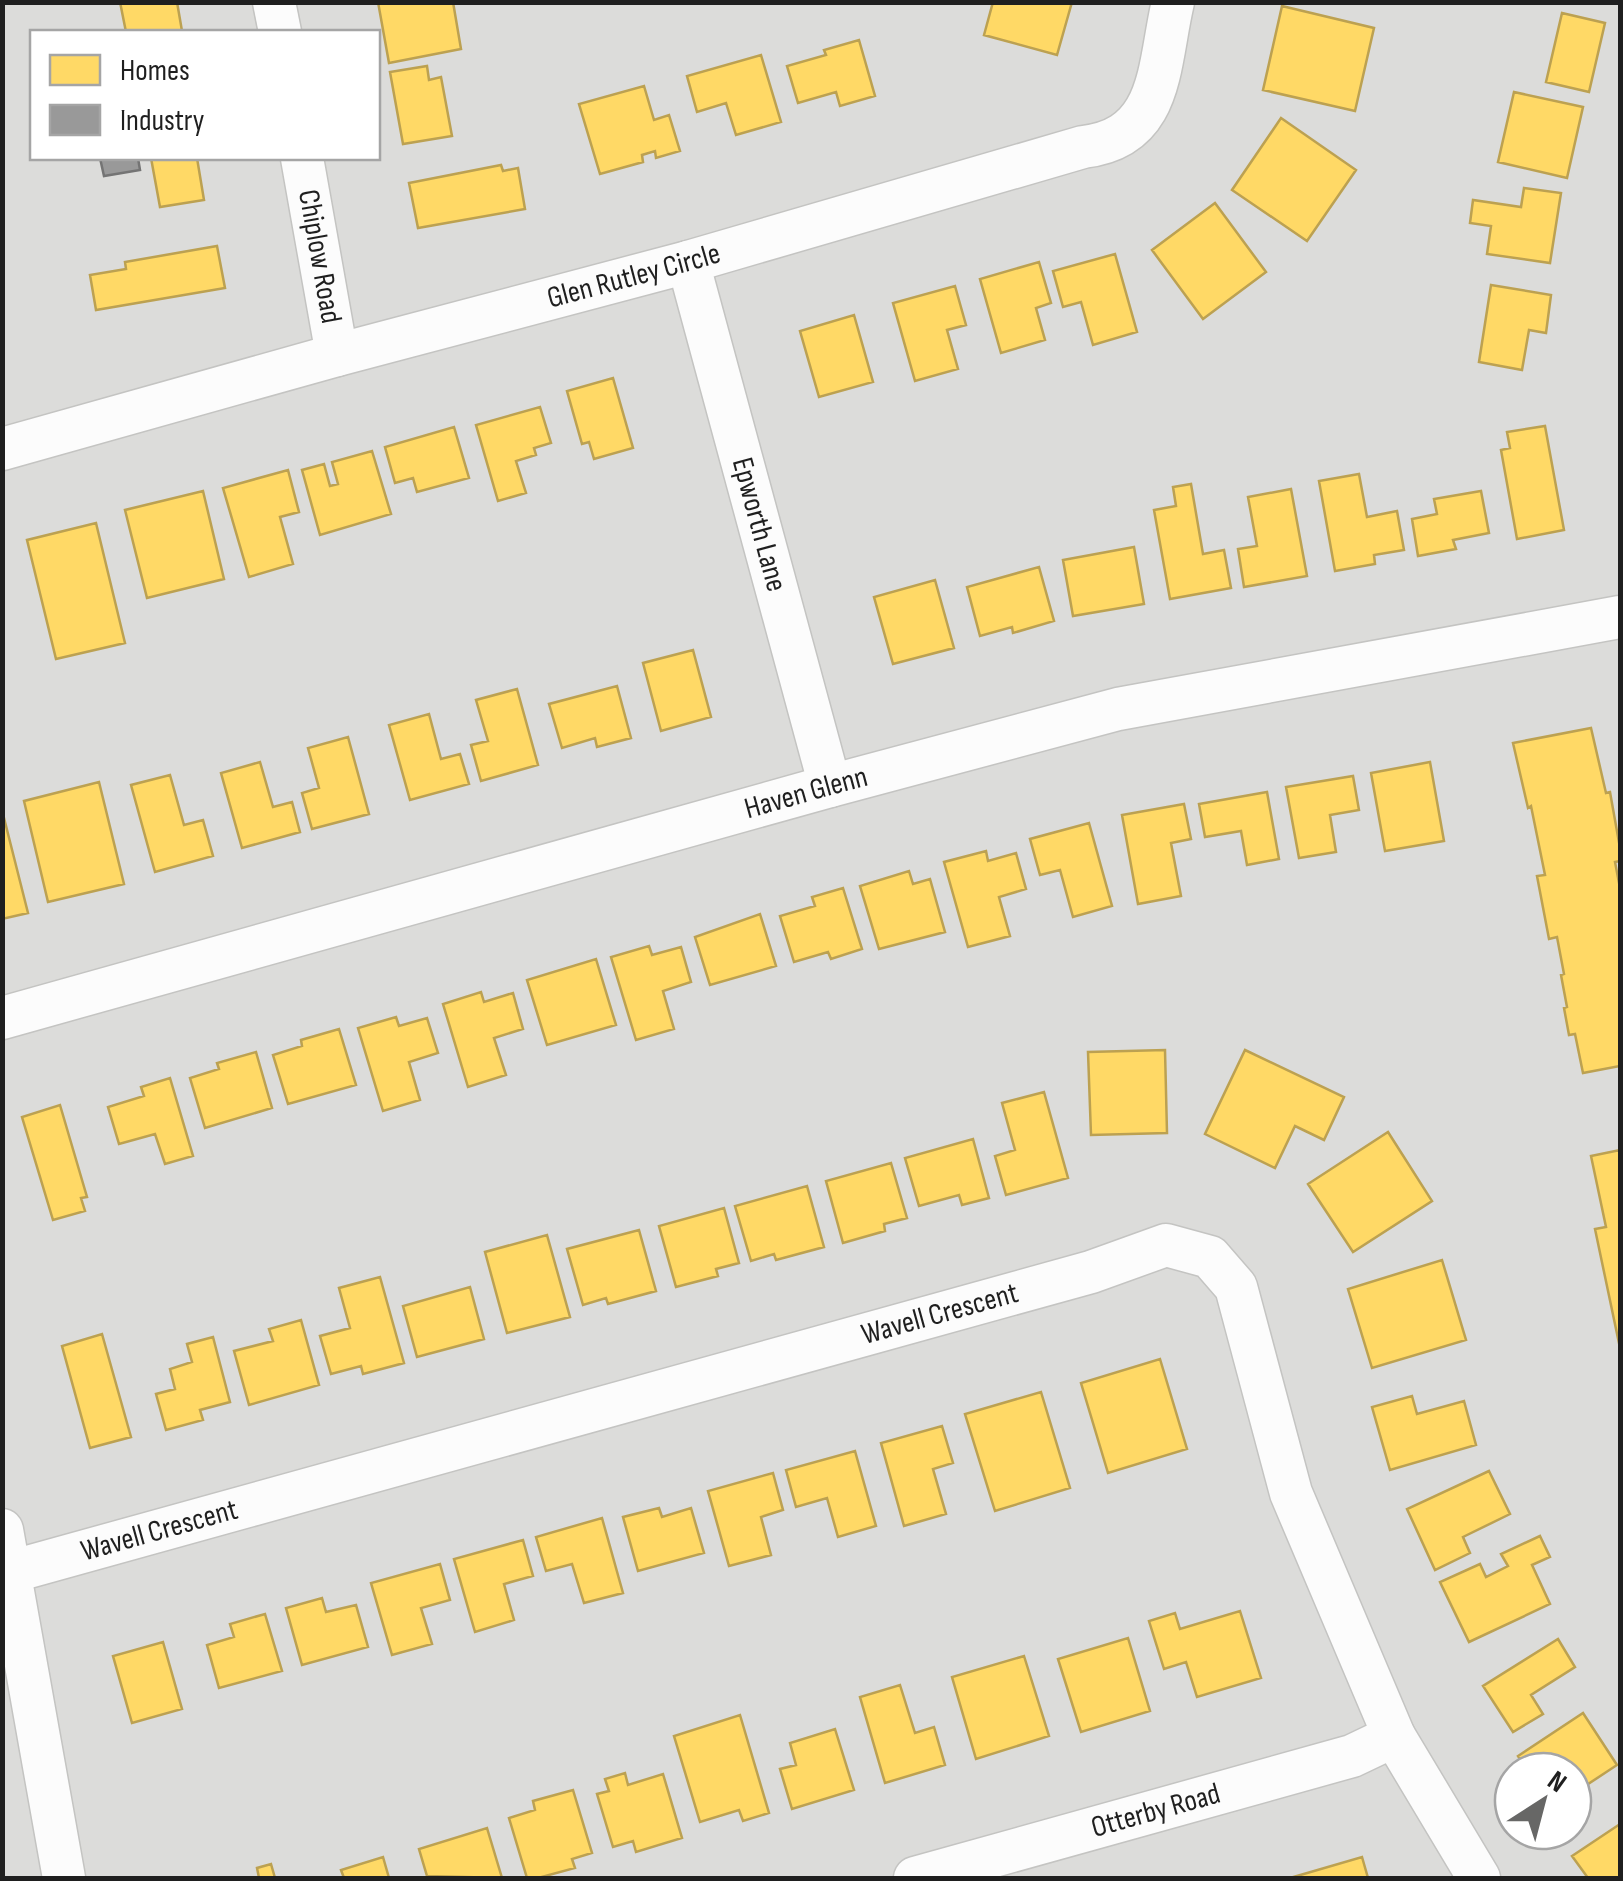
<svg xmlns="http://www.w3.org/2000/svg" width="1623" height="1881" viewBox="0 0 1623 1881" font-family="'Sofia Sans Condensed',sans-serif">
  <rect width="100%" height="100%" fill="#edede9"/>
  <!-- residential -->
  <path fill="#dcdcda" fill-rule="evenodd" d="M3,3H1620V1878H3ZM32,32H378V158H32ZM1513,1771H1573V1831H1513Z"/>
  <!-- homes -->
  <path fill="#ffd966" stroke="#bca151" stroke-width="2.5" d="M120,2H177L182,31L126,32Z
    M378,2H453L461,49L389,63Z
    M993,2H1072L1057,55L984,35Z
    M1282,6L1374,28L1355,111L1263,90Z
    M1562,13L1605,23L1589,92L1546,82Z
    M859,40L875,96L840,106L836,92L798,103L787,66L826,55L824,50Z
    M761,55L781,122L736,135L726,103L697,112L687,76Z
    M427,66L429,80L441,77L452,136L403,144L390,72Z
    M644,86L654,120L669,115L680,151L656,158L655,151L642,155L643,162L600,174L579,104Z
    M1514,92L1583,107L1567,178L1498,162Z
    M1281,118L1356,170L1307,241L1232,190Z
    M151,158H197L204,200L160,207Z
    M501,165L503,171L518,168L525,209L418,228L409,183Z
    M1524,188L1561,193L1550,263L1487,254L1491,226L1470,223L1473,200L1521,207Z
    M1215,203L1266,272L1203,319L1152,250Z
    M217,246L225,288L96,310L90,275L126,269L125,262Z
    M1115,254L1137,332L1093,345L1081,302L1063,307L1053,271Z
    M1039,262L1051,303L1036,308L1045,340L1001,353L980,279Z
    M1491,285L1551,295L1546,333L1529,330L1522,370L1479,362Z
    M955,286L966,325L947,330L958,369L915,381L893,303Z
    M854,315L873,382L819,397L800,331Z
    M613,378L633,448L594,459L589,442L582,444L567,391Z
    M540,407L551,443L534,448L536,455L516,461L526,493L498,501L476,425Z
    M1545,426L1564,530L1517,539L1501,450L1510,448L1507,432Z
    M454,427L469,478L417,492L413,478L395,483L385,447Z
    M372,451L391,514L320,535L302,470L324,464L330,486L338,484L332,462Z
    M288,470L299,512L280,517L293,564L249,577L223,488Z
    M1359,474L1367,517L1397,511L1404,550L1374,555L1375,564L1335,571L1319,481Z
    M1191,484L1203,554L1224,550L1231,588L1170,599L1154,510L1176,506L1173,487Z
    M1291,489L1307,576L1244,587L1238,549L1257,546L1248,497Z
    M203,491L224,579L147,598L125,510Z
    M1481,491L1489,533L1453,540L1456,549L1418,556L1412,519L1437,514L1434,499Z
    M96,523L125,643L56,659L27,540Z
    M1134,547L1144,604L1073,616L1063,560Z
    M1039,567L1054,621L1013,633L1012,627L980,636L967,587Z
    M935,580L954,648L893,664L874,597Z
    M693,650L711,717L661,731L643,663Z
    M617,686L631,738L597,747L595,738L562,748L549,704Z
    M517,689L538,765L481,781L471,745L488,741L476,700Z
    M429,714L441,759L460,754L469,784L410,800L389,725Z
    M1591,728L1606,793L1610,792L1620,848V861L1615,862L1620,888V1066L1583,1073L1575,1034L1569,1035L1564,1008L1567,1007L1561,975L1564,974L1557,937L1549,939L1537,876L1545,875L1531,806L1528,808L1513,743Z
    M348,737L369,814L312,829L302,793L319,788L308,748Z
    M260,762L273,807L292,802L300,832L242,848L221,773Z
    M1430,762L1444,841L1385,851L1371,773Z
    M170,775L184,825L203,820L213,856L155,872L131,785Z
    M1353,776L1359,810L1330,815L1336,852L1299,858L1286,787Z
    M99,782L124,884L48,902L24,801Z
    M1267,792L1279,859L1247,865L1241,831L1205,837L1199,804Z
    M1184,804L1191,839L1171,843L1181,896L1138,904L1122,815Z
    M2,810L28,913L2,919Z
    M1089,823L1112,906L1073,917L1060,870L1040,875L1030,839Z
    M986,851L988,861L1016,853L1026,889L999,897L1010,936L968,947L944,862Z
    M909,871L913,884L930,879L945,932L879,949L860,886Z
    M843,888L862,949L831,959L828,952L794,962L780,916L815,906L812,897Z
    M760,914L776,966L710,985L695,937Z
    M649,946L652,955L681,947L691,982L663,991L674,1029L636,1040L611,957Z
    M596,959L616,1025L547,1045L527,980Z
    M481,992L484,1002L513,993L523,1029L494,1038L506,1075L468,1087L443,1004Z
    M396,1017L399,1026L427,1018L438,1053L409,1062L420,1100L383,1111L358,1028Z
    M339,1029L356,1085L288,1104L273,1055L302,1046L301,1040Z
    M1165,1050L1167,1133L1091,1135L1088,1052Z
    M1245,1050L1344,1097L1324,1140L1295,1126L1275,1168L1205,1134Z
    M256,1052L272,1108L205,1128L190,1078L219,1069L217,1063Z
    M170,1078L193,1156L165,1164L155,1134L119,1144L108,1107L144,1096L141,1087Z
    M1044,1092L1068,1178L1006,1195L995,1156L1015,1150L1002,1103Z
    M60,1105L87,1197L81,1198L85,1211L53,1220L22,1117Z
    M1388,1132L1432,1201L1353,1252L1308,1184Z
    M973,1139L989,1198L962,1205L959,1195L919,1206L905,1158Z
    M1620,1150V1348L1595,1229L1606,1227L1591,1156Z
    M891,1163L907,1218L884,1224L885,1231L843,1243L826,1181Z
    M807,1186L824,1247L776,1260L774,1254L751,1261L735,1206Z
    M724,1208L739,1263L716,1269L718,1276L676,1287L659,1226Z
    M639,1230L656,1291L608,1304L606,1298L583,1305L567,1249Z
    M547,1235L570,1317L507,1333L485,1252Z
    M1442,1260L1466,1340L1372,1368L1348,1289Z
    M380,1277L404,1363L363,1374L361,1366L331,1374L320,1336L350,1328L339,1288Z
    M470,1287L484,1339L417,1357L403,1306Z
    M301,1320L319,1385L249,1405L234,1351L273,1341L269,1329Z
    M102,1334L131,1437L90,1448L62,1346Z
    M213,1337L230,1402L200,1410L203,1420L166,1430L156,1394L175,1389L170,1369L192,1362L187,1344Z
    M1160,1359L1187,1449L1108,1473L1081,1383Z
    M1041,1392L1070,1488L995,1511L965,1414Z
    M1412,1396L1417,1414L1464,1401L1476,1445L1390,1470L1372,1407Z
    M942,1426L953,1463L933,1469L946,1514L904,1526L881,1443Z
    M855,1451L876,1526L838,1537L827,1498L796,1507L786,1470Z
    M1489,1471L1510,1514L1463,1537L1470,1553L1435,1570L1407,1509Z
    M773,1473L783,1510L761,1517L771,1555L729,1566L708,1491Z
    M659,1508L662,1517L691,1508L704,1553L638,1571L623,1517Z
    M602,1518L623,1593L584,1603L572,1564L546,1571L536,1537Z
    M1540,1536L1550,1557L1532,1565L1550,1604L1469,1642L1440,1582L1480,1564L1486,1577L1508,1566L1501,1554Z
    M523,1540L533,1576L504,1584L514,1620L475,1632L454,1559Z
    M440,1564L450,1600L421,1608L432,1644L392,1655L371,1583Z
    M322,1598L326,1612L356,1605L368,1647L302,1665L286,1608Z
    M1240,1611L1261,1678L1197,1697L1186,1662L1164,1669L1149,1621L1175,1613L1180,1629Z
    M265,1614L282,1671L219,1688L207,1645L234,1637L230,1624Z
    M1128,1638L1150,1711L1081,1732L1058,1659Z
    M1558,1639L1575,1667L1531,1695L1543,1714L1513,1732L1483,1686Z
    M163,1642L182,1709L132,1723L113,1656Z
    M1024,1656L1049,1736L976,1759L952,1677Z
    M900,1685L915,1733L934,1727L945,1765L885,1783L860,1697Z
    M1583,1713L1617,1765L1573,1794V1771H1528L1518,1756Z
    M740,1715L769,1813L743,1821L739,1810L700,1822L674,1736Z
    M835,1729L854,1790L792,1809L780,1769L796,1765L790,1743Z
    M625,1773L628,1785L663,1774L682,1838L636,1852L633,1841L613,1847L597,1794L609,1791L605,1779Z
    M573,1790L592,1853L572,1859L575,1868L538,1878H527L509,1818L535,1810L533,1801Z
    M1620,1824V1878H1588L1572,1856Z
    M487,1828L502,1878L427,1876L419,1849Z
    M383,1857L389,1878H344L341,1870Z
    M1362,1857L1368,1878H1290Z
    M271,1864L275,1878H259L257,1868Z"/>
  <!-- industry -->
  <path fill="#999" stroke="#747474" stroke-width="2.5" d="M100,158H138L140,170L104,176Z"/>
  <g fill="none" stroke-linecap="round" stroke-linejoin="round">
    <defs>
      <g id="minor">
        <path d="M274,2L280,32"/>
        <path id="s1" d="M302,158L337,355"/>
        <path id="s2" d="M688,262L830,786"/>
        <path id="s3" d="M2,449L337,355L688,262L1083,147C1164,138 1158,65 1173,2"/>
        <path id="s4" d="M2,1018L830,786L1118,709L1620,617"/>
        <path d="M2,1530L64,1878"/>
        <path id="s5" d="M10,1572L1091,1272L1166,1245L1210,1257L1236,1287L1291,1493L1394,1736L1479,1878"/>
        <path id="s6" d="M915,1878L1352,1756L1394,1736"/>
      </g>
    </defs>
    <!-- minor casing -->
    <use href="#minor" stroke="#c4c4c2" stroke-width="45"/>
    <!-- minor -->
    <use href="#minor" stroke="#fcfcfc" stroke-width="42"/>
  </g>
  <g text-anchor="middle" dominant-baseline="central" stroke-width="10" stroke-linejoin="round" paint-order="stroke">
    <!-- street labels -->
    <g font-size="30" fill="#1f1f1f" stroke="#fff">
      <text stroke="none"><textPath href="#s1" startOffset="100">Chiplow Road</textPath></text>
      <text stroke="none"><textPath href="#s3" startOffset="655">Glen Rutley Circle</textPath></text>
      <text stroke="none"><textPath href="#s2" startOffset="272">Epworth Lane</textPath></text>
      <text stroke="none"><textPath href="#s4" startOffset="835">Haven Glenn</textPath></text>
      <text stroke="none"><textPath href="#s5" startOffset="965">Wavell Crescent</textPath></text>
      <text stroke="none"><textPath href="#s5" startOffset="155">Wavell Crescent</textPath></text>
      <text stroke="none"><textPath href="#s6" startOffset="250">Otterby Road</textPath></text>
    </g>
  </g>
  <!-- border -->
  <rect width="1623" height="1881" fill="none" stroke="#1f1f1f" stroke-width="10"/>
  <!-- legend -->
  <rect x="30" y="30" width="350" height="130" fill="#ffffff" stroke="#a5a5a5" stroke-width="2.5"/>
  <rect x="50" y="55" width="50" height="30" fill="#ffd966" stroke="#a5a5a5" stroke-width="2.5"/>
  <text x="120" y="80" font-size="30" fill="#1f1f1f">Homes</text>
  <rect x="50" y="105" width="50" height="30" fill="#999999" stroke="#a5a5a5" stroke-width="2.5"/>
  <text x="120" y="130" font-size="30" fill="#1f1f1f">Industry</text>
  <!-- north arrow -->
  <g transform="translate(1543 1801) rotate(36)"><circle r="48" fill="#ffffff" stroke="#a5a5a5" stroke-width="2.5"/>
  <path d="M0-8L18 38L0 25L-18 38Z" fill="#676766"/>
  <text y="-15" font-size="28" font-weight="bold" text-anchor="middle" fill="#1f1f1f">N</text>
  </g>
</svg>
